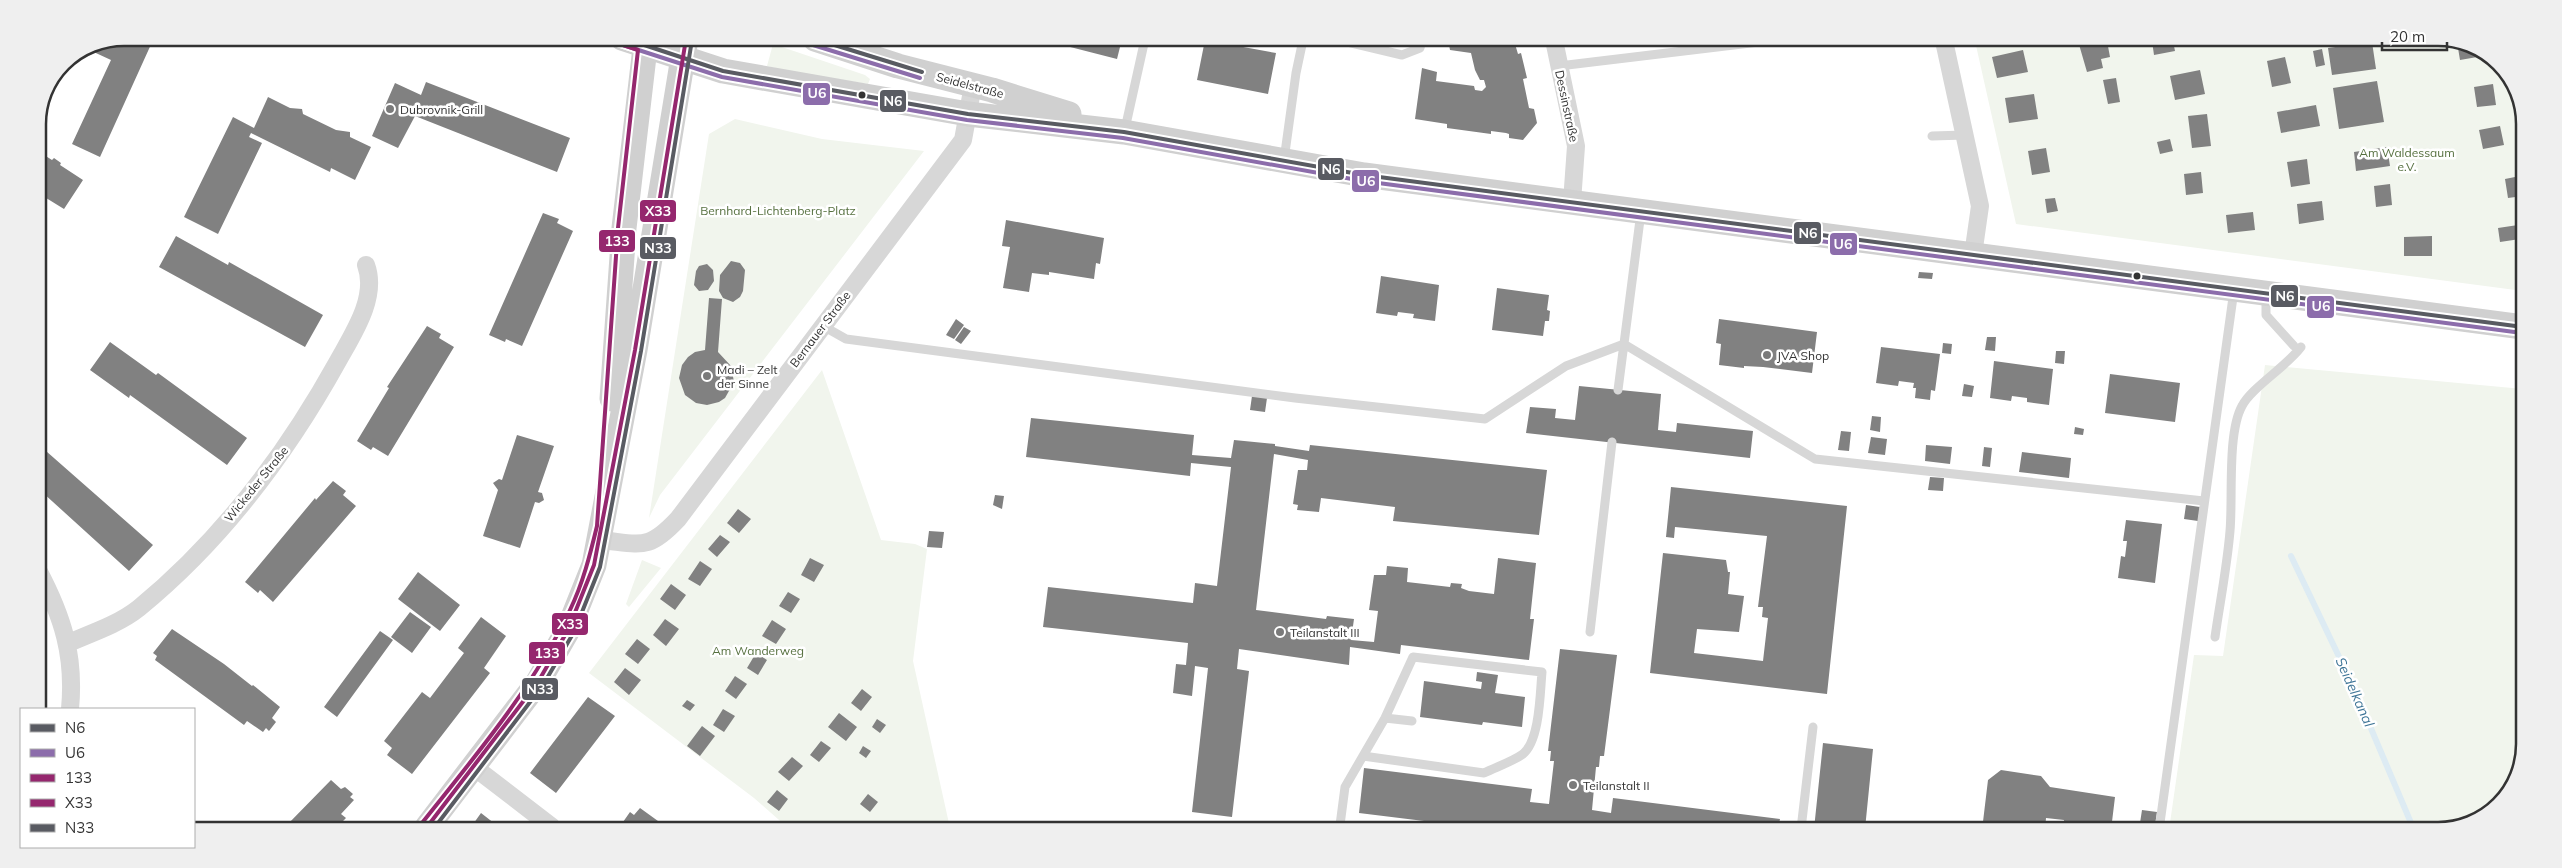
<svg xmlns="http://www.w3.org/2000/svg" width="2562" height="868" viewBox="0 0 2562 868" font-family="Mulish,sans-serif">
  <rect width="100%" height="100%" fill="#fff"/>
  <!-- green -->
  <path fill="#f1f5ed" d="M1975,41L2466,42L2506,71L2524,118L2523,291L2016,224Z
    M773,44L865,75L870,79L868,84L792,72L767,66Z
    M735,119L822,139L924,151L660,495L649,518L709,134Z
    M2265,365L2523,389L2520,772L2491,813L2438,830H2169L2194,655L2223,656Z
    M822,370L881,540L915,544L927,549L913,661L950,828L787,827L754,798L589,673Z
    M642,560L661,568L629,607L626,604Z"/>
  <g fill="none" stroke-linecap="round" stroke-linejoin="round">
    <!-- stream -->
    <path stroke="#ddebf3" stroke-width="6" d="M2291,556L2353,686L2414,830"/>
  </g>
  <!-- building -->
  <path fill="#818181" d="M124,37L148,38L153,40L100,157L72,144L111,60L85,48L91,44Z
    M1039,39H1122L1117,59Z
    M1205,40L1276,53L1268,94L1197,80Z
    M1448,40H1512L1513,44H1515L1518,54L1521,53L1527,78L1523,79L1529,108L1534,109L1537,123L1523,140L1509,138V134L1506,133L1491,131V134L1447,128V124L1415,119L1422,68L1437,72L1436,81L1474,86L1475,90L1482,91L1486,87L1484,80H1480L1475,70L1471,53L1450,50Z
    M1589,40H1625V42L1591,46Z
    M2078,41H2107L2110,57L2101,59L2103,68L2087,72Z
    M2152,41H2173L2175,51L2154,55Z
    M2372,42L2376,69L2332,75L2328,48Z
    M2457,42H2466L2483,56L2460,60Z
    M2322,49L2325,65L2316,67L2313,51Z
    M2023,50L2028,72L1997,78L1992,57Z
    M2285,57L2291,83L2272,87L2267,61Z
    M2200,70L2205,94L2175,100L2170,76Z
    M2116,78L2120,102L2108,104L2103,80Z
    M2377,81L2384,122L2339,129L2333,88Z
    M426,82L570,138L557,172L415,116L398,148L372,136L395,83L421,95Z
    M2493,84L2496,105L2477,107L2474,87Z
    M2034,94L2038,119L2009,123L2005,98Z
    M268,97L290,108L302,109L303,114L336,130L350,132V137L371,147L355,180L331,168L330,172L251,133L249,137L262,143L218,234L184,217L233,117L254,128Z
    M2316,105L2320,126L2281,133L2277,112Z
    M2207,114L2211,146L2192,148L2188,116Z
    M2500,126L2504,145L2483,149L2479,130Z
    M2170,139L2173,151L2160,154L2157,142Z
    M2387,147L2390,166L2356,171L2354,152Z
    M2046,148L2050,172L2032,175L2028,151Z
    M41,153L52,160L54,158L61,163L60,165L83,180L64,209L38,193V155Z
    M2307,159L2310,184L2291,187L2287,162Z
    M2201,172L2203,193L2186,195L2184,174Z
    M2520,176L2523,196L2508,198L2505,179Z
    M2390,184L2392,205L2376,207L2374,186Z
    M2055,198L2058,211L2047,213L2045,199Z
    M2322,201L2324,220L2299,224L2297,204Z
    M2253,212L2255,230L2228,233L2226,215Z
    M543,213L559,219L557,223L573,231L522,346L506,339L505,342L489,335Z
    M1006,220L1104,238L1100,264L1096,263L1094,279L1049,272V275L1032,273L1029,292L1003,288L1010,247L1002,246Z
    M2518,225L2520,239L2500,242L2498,228Z
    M176,236L228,265L229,262L323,315L305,347L159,267Z
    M2432,236V256H2404V237Z
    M731,261L740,263L745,270L743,291L740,297L733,302L723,298L719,291L720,275Z
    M707,264L713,270L714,281L708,290L699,291L694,285L696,271L699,266Z
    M1919,272L1933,273L1932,279L1918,278Z
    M1381,276L1439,285L1435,321L1413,318L1414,314L1398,312L1397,316L1376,313Z
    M1497,288L1549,295L1547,310L1550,311L1549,321H1545L1543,336L1492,330Z
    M709,298L722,299L718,352L731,366L734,382L725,398L719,402L707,405L696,403L685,395L679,378L682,365L688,357L695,352L705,350Z
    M956,319L964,325L954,339L946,335Z
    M1719,319L1817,332L1812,373L1763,367L1744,366V368L1719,365L1721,344L1716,343Z
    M427,326L441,334L439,338L454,347L388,456L373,447L371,450L357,441L389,388L387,387Z
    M964,327L971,331L961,344L955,340Z
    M1987,337H1996L1995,351L1985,350Z
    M110,342L156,375L158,373L247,438L227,465L130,395L129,398L90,370Z
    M1943,343L1952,344L1951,354L1942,353Z
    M1881,347L1940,354L1935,391L1931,390L1930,400L1915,398L1916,388H1913L1914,383L1899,381L1898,386L1876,383Z
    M2056,351H2065L2064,364L2055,363Z
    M1994,361L2053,369L2049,405L2027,402V398L2012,396L2011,401L1990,398Z
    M2110,374L2180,383L2175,422L2105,413Z
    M1964,384L1974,386L1972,397L1962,396Z
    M1579,386L1661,394L1658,430L1676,432L1677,423L1753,431L1750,458L1526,433L1530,407L1556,409L1555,418L1575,420Z
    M1252,396L1267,398L1265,412L1250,410Z
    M1872,416L1881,417L1880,432L1870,430Z
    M1031,418L1194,435L1192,455L1231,458L1234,440L1275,444V446L1309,451L1310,445L1547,470L1539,535L1393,521L1395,507L1321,498L1319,512L1297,510L1298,505L1293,504L1298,470H1307L1308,460L1274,454L1256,610L1326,619L1327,616L1354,619L1351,640L1374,642L1378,611L1369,610L1374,575H1386L1387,566L1408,568L1407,582L1450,587L1451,583L1462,584L1461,588L1469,591L1494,594L1498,558L1536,563L1530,619H1534L1529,660L1401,645L1400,654L1350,647L1349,665L1239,649L1237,669L1249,671L1232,817L1192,812L1208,668L1195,666L1192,696L1173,693L1176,664L1186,665L1188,643L1043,627L1048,587L1193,603L1195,583L1217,586L1231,467L1191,463L1190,476L1026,457Z
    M2075,427L2084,429L2083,435L2074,434Z
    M1841,431L1851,432L1849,451L1838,450Z
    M517,435L554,446L538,492L542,493L544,500L539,503L535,502L520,548L483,536L498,490L493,483L499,479L502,480Z
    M1871,437L1887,439L1885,455L1868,453Z
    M38,444L153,545L129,571L42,492L40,494L38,491Z
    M1926,445L1952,447L1950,464L1925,461Z
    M1984,447L1992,448L1990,467L1982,466Z
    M2022,452L2071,458L2069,478L2019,472Z
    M1930,477L1944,478L1943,491L1928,490Z
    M333,481L346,491L343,495L356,506L273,602L260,590L258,593L245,582L315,498L316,500Z
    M1671,487L1847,506L1827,694L1650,673L1663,553L1726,560L1728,572H1730L1728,594L1744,596L1739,632L1697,629L1694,653L1763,661L1768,618L1762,617L1763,607H1758L1767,536L1675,527L1674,538L1666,537Z
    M995,495L1004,496L1002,509L993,505Z
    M2186,505L2200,507L2198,521L2184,519Z
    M738,509L751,519L739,533L727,523Z
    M2126,520L2162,524L2155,583L2118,578L2121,556L2125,557L2127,541H2123Z
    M929,531L944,532L942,548L927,547Z
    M720,535L730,542L717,557L708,549Z
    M810,558L824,565L814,582L801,575Z
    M700,561L712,569L700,586L688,579Z
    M418,572L460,605L440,631L398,599Z
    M671,584L686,595L675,610L660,599Z
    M788,592L800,599L791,613L779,606Z
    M410,612L431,627L412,653L391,637Z
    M481,617L506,636L484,668L490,673L412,774L387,755L392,748L384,741L422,692L430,698L464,653L458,648Z
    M665,619L679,629L666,646L653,635Z
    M772,620L786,629L776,644L762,636Z
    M172,629L224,664L252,686L253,685L280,707L272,718L276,722L269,731L266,728L263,732L247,721L244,725L155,660L157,656L153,653Z
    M380,631L393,640L337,717L324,707Z
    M637,639L650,649L638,664L625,654Z
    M1560,649L1617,655L1604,756H1600L1599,767H1596L1592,810L1611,813L1613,798L1780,819L1778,829H1489L1359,813L1364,768L1532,789L1530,802L1549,804L1554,761H1550L1551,751H1548Z
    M756,653L767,660L758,675L747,668Z
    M625,668L641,680L629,695L614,682Z
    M1477,672L1498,675L1495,693L1525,697L1522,727L1483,722L1482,725L1420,717L1424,681L1481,689L1482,682L1476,681Z
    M735,676L747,684L736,699L725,691Z
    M862,689L872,697L861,711L851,703Z
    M588,697L615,716L556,793L530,773Z
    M687,700L695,705L690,711L682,706Z
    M723,709L735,716L724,732L713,725Z
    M839,713L857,727L846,741L828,727Z
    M877,719L886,725L880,733L872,727Z
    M702,726L715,736L700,756L687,746Z
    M821,741L831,748L819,762L810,755Z
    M1823,743L1873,749L1865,829H1814Z
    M863,746L871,751L866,758L859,753Z
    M792,757L803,766L789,781L778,772Z
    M2001,770L2041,776L2050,787L2115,797L2111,830H2063L2064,820L2046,818L2045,830H1982L1988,780Z
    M331,780L341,789L345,787L353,794L350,797L354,800L341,814L346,818L339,825L286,826Z
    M777,790L788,799L779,811L767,802Z
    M868,794L878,802L870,812L860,804Z
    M640,808L658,821L654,827H625L627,825L623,822L630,812L634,815Z
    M2142,810L2157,812L2155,825L2140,823Z
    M481,813L499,827H471Z
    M1120,821L1167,827V828H1119Z"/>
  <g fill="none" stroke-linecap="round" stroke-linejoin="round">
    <!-- lane -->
    <path stroke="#d7d7d7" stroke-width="9" d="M1339,40L1402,55L1420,48L1422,40
      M1559,66L1767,41
      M1125,129L1145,39
      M1932,136L1965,135
      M1284,160L1296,73L1303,40
      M2266,294V315L2294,346
      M823,326L846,339L1295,398L1485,419L1566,366L1624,344L1815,459L2204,501
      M1618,390L1641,212
      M1590,632L1612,442
      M2215,637C2220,602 2227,567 2230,531C2233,499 2227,433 2242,406C2251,388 2286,367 2301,347
      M1385,718L1412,721
      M1340,825L1345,787L1385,718L1413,657L1542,672C1540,693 1540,740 1523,754C1512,762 1496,767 1484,773L1363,756
      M1340,828V825L1373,828
      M1801,829L1813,727
      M2159,830L2234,290"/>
    <!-- street -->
    <path stroke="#d7d7d7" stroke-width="18" d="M1554,40L1576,146L1572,202
      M1944,41L1980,206L1973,255
      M600,540C642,544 648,551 678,519L963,140L973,85
      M38,570C63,617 75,656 70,709
      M68,643C92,633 119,624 139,608C222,540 287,453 338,361C353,334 378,297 366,265
      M474,767L552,827"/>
    <!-- secondary -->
    <path stroke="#d0d0d0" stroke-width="25" d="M622,38L723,71L968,114L1124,132L1364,175L2523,327
      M815,39L898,66L992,90L1069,114
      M612,399L624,228L646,39
      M427,827L538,682L568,630L594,565L635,350L686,39"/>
    <defs>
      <path id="bus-1" d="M623,38L723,71L968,114L1124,132L1364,175L2523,327
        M815,39L922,72"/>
      <path id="bus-2" d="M620,44L722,77L967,120L1123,138L1363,181L2522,333
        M813,45L920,78"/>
      <path id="bus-3" d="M422,823C476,755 533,688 570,610C583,583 590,555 597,526L618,228L638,50L620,44"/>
      <path id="bus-4" d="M427,827L538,682L568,630L594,565L635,350L686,39"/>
      <path id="bus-5" d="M435,827L543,685L574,632L600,567L641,351L692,40"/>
    </defs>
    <!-- bus-1 casing -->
    <use href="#bus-1" stroke="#fff" stroke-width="8"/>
    <!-- bus-2 casing -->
    <use href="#bus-2" stroke="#fff" stroke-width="8"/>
    <!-- bus-3 casing -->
    <use href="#bus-3" stroke="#fff" stroke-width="8"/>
    <!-- bus-4 casing -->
    <use href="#bus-4" stroke="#fff" stroke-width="8"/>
    <!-- bus-5 casing -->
    <use href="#bus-5" stroke="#fff" stroke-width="8"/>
    <!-- bus-1 -->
    <use href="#bus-1" stroke="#595b62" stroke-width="4"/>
    <!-- bus-2 -->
    <use href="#bus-2" stroke="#8c6dab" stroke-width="4"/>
    <!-- bus-3 -->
    <use href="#bus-3" stroke="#95276e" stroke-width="4"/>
    <!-- bus-4 -->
    <use href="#bus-4" stroke="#95276e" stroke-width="4"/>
    <!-- bus-5 -->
    <use href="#bus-5" stroke="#595b62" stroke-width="4"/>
  </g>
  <!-- markers -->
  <g fill="#333" stroke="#fff" stroke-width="2">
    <circle cx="862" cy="95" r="4.5"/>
    <circle cx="2137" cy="276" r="4.5"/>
  </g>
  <g fill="#7a7a7a" stroke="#fff" stroke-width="2">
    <circle cx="390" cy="109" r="5"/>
    <circle cx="1767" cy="355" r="5"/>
    <circle cx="707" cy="376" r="5"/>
    <circle cx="1280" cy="632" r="5"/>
    <circle cx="1573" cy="785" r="5"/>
  </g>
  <g text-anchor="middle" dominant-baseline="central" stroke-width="5" stroke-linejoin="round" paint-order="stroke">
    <!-- street labels -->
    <g font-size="12" fill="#333" stroke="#fff">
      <text transform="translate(970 85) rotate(15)">Seidelstraße</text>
      <text transform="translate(1567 106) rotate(78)">Dessinstraße</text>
      <text transform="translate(820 329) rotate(-53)">Bernauer Straße</text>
      <text transform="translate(256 484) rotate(-51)">Wickeder Straße</text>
    </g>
    <!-- poi labels -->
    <g font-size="12" fill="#333" stroke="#fff" text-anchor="start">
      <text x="400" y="109">Dubrovnik-Grill</text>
      <text x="1777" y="355">JVA Shop</text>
      <text x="717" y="369">Madi – Zelt<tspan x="717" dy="14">der Sinne</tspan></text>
      <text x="1290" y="632">Teilanstalt III</text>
      <text x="1583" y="785">Teilanstalt II</text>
    </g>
    <!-- park labels -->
    <g font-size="12" fill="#56703f" stroke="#fff">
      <text x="2407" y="152">Am Waldessaum<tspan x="2407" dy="14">e.V.</tspan></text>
      <text x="778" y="210">Bernhard-Lichtenberg-Platz</text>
      <text x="758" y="650">Am Wanderweg</text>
    </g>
    <!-- water labels -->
    <g font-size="14" font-style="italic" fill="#3f7597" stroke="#fff">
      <text transform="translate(2355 692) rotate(66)">Seidelkanal</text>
    </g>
  </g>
  <!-- crop -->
  <path d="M0 0H2562V868H0ZM124 46H2438A78 78 0 0 1 2516 124V744A78 78 0 0 1 2438 822H124A78 78 0 0 1 46 744V124A78 78 0 0 1 124 46Z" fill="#efefef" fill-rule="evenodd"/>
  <path fill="none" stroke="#333" stroke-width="2.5" d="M124 46H2438A78 78 0 0 1 2516 124V744A78 78 0 0 1 2438 822H124A78 78 0 0 1 46 744V124A78 78 0 0 1 124 46Z"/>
  <g stroke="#fff" stroke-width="2">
    <rect x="802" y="82" width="29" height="24" rx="5" fill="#8c6dab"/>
    <rect x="879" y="89" width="28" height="24" rx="5" fill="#595b62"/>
    <rect x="1317" y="157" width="28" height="24" rx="5" fill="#595b62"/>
    <rect x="1351" y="169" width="29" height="24" rx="5" fill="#8c6dab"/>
    <rect x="639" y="199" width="38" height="24" rx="5" fill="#95276e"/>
    <rect x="1793" y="221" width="29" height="24" rx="5" fill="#595b62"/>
    <rect x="598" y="229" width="38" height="24" rx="5" fill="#95276e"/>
    <rect x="1829" y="232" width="29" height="24" rx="5" fill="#8c6dab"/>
    <rect x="639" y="236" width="38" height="24" rx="5" fill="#595b62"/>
    <rect x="2270" y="284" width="29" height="24" rx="5" fill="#595b62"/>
    <rect x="2306" y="295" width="29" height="24" rx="5" fill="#8c6dab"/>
    <rect x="551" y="612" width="38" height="24" rx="5" fill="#95276e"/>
    <rect x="528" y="641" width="38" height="24" rx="5" fill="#95276e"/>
    <rect x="521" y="677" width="38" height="24" rx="5" fill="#595b62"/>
  </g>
  <g font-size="14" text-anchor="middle" font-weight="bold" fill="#fff">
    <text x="817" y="98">U6</text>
    <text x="893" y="106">N6</text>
    <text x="1331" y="174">N6</text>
    <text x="1366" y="186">U6</text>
    <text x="658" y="216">X33</text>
    <text x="1808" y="238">N6</text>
    <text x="617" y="246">133</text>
    <text x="1843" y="249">U6</text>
    <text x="658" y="253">N33</text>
    <text x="2285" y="301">N6</text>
    <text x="2321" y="311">U6</text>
    <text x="570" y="629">X33</text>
    <text x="547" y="658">133</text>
    <text x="540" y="694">N33</text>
  </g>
  <!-- legend -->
  <rect x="20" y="708" width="175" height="140" fill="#ffffff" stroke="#adadad"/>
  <rect x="30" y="724" width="25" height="8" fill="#595b62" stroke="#adadad"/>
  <text x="65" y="733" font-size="15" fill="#333333">N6</text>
  <rect x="30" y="749" width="25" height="8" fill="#8c6dab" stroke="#adadad"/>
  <text x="65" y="758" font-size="15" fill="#333333">U6</text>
  <rect x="30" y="774" width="25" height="8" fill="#95276e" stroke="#adadad"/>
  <text x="65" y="783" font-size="15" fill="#333333">133</text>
  <rect x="30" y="799" width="25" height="8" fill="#95276e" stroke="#adadad"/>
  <text x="65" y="808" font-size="15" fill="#333333">X33</text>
  <rect x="30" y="824" width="25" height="8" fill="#595b62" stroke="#adadad"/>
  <text x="65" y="833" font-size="15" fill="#333333">N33</text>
  <!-- scale -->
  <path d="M2382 42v8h65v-8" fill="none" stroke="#333333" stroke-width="2.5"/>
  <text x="2390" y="42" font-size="15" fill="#333333" stroke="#ffffff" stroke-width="4" paint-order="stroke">20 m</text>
</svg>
